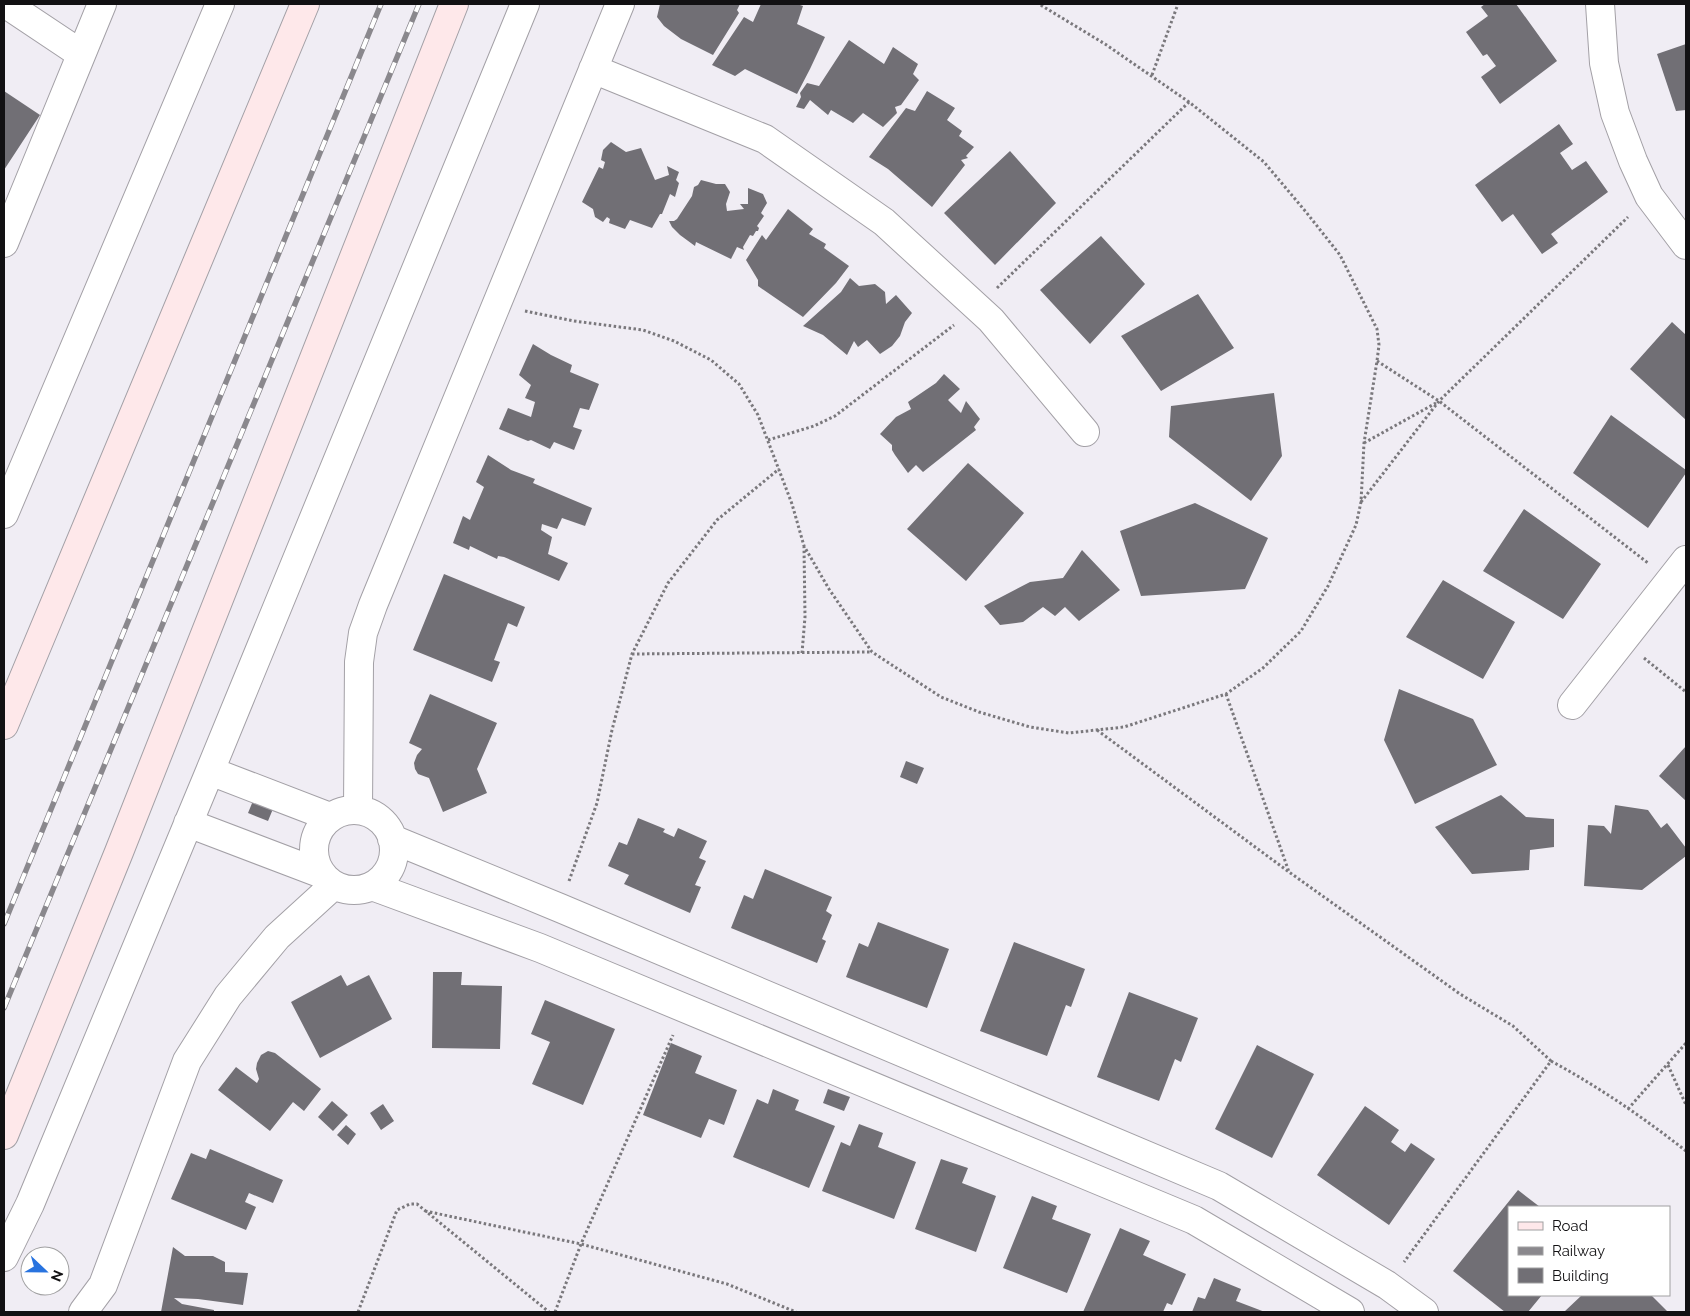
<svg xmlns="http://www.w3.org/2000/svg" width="1690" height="1316" viewBox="0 0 1690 1316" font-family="Raleway,sans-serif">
  <rect width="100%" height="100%" fill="#f0edf4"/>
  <!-- building -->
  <path fill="#716f75" d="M660,4H740L737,10L739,13L713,55L681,39L664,26L657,17Z
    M761,4H797L803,6L797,24L825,37L810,69L797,94L745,69L735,76L712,65L744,17L753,22Z
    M1485,4H1516L1557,61L1500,104L1481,77L1496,66L1487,54L1483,56L1466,32L1488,16L1481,7Z
    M849,40L884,64L893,47L918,64L913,74L919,80L901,105L895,107L897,113L883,127L863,113L853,123L831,110L828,115L810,100L804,109L796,107L801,97L800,93L807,83L819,86Z
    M1686,44V110L1676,111L1657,54Z
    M4,91L40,115L4,170Z
    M927,91L955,108L947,120L962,131L959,136L974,147L966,156L968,158L961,160L965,165L932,207L888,169L869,157L906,108L915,111Z
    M1559,124L1573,144L1560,153L1572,170L1586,161L1608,192L1551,234L1558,243L1542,254L1513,214L1502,222L1475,185Z
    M611,142L626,152L641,148L655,180L669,175L667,166L679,172L676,180L679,183L675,197L670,194L662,214H660L652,228L630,220L625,229L609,223L610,219L607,217L603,222L595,217L593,209L582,202L599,167L603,169L605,162L601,160L603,150Z
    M1010,151L1056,203L995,265L944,213Z
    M701,180L716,184H725L730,192L726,204L727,211L744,209L740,204H748V188L763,194L767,203L761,213L764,216L757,226L759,228L758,231H756L753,236L750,235L743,247L744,250L737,247L731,259L696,242L695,246L680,235L672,227L669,221H674L677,219L692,196L694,187L698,185Z
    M788,209L813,229L809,234L826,244L824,248L849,266L836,283L803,317L758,286V280L746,260L762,235L766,240Z
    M1101,236L1145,284L1090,344L1040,290Z
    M850,278L859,286L875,284L885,292L886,304L896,295L912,313L905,322L900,336L892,346L880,354L867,340L858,347L854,341L847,355L823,335L803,326L841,292Z
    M1198,294L1234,348L1161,391L1121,336Z
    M1672,322L1686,335V420L1630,369Z
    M533,344L551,355L572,365L570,372L599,384L589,410L580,408L573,427L582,430L574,450L554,442L550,449L531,440L528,441L499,429L508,408L531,417L535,402L525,398L531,385L519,375Z
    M944,374L960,389L948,400L961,413L966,401L980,419L974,427L976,430L923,472L916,465L908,473L895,455L892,450V445L880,434L896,417L911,409L908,402L936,383Z
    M1274,393L1282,456L1251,501L1169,437L1171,406Z
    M1611,415L1686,470V473L1648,528L1573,473Z
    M488,455L511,470L535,479L533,483L592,508L585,526L562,518L557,529L542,524L541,530L552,537L548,554L568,563L559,581L504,557L498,556L497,559L470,546L469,550L453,543L463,516L470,520L484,487L476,482Z
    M968,463L1024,513L966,581L907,529Z
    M1195,503L1268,538L1245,589L1141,596L1120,531Z
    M1524,509L1601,564L1563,619L1483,571Z
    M1082,550L1120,590L1079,621L1065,607L1055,616L1043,607L1023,622L1000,625L984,606L1030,582L1063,578Z
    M444,574L525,607L517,627L508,623L494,660L500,662L492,682L413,650Z
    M1443,580L1515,622L1483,679L1406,637Z
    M1399,689L1473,719L1497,765L1415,804L1384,740Z
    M430,694L497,723L477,769L487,793L443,812L429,778L418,774L415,769L414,763L417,755L422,749L409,743Z
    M1686,746V801L1659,776Z
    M906,761L924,768L917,784L900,777Z
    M1501,795L1526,817L1554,819V847L1530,850L1529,870L1472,874L1435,827Z
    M255,796L275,804L268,821L248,813Z
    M1615,805L1648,810L1661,828L1667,823L1686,848V856L1642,890L1584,886L1588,825L1604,826L1611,834Z
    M638,818L665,829L663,832L674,837L678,828L707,841L699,858L706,861L695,885L701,887L690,913L624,884L629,875L608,866L619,842L627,845Z
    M765,869L832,897L826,911L832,915L822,939L826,941L817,963L731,928L744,895L753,899Z
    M878,922L949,949L927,1008L846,977L859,943L868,947Z
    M1014,942L1085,969L1071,1007L1066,1005L1047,1056L980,1031Z
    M433,972H462L461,985L502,986L500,1049L432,1048Z
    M341,975L347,986L369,975L392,1019L320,1058L291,1002Z
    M1129,992L1198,1018L1181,1062L1175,1059L1159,1101L1097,1077Z
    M545,1000L615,1029L583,1105L532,1084L550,1042L531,1034Z
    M671,1043L702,1056L695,1073L737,1090L724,1125L709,1119L701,1138L643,1115Z
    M1257,1045L1314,1074L1272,1158L1215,1129Z
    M268,1051L275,1053L321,1089L304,1111L293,1102L270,1131L218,1090L236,1067L257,1083L259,1079L256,1069L257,1063L261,1055Z
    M773,1089L799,1100L795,1110L835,1126L809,1188L733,1157L757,1099L768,1104Z
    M828,1089L850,1097L844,1111L823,1103Z
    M332,1101L348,1115L333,1131L318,1117Z
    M383,1104L394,1121L381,1130L370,1113Z
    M1365,1106L1399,1130L1391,1142L1405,1152L1411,1143L1435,1159L1389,1225L1317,1175Z
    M859,1124L883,1133L878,1147L916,1162L894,1219L822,1191L841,1142L850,1146Z
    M346,1125L356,1134L348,1145L337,1135Z
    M210,1149L283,1180L273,1203L249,1193L245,1202L256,1207L246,1230L171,1199L191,1153L206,1159Z
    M941,1159L968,1168L962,1183L996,1196L976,1252L915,1229Z
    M1518,1190L1540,1207H1509V1295H1542L1528,1312H1505L1453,1271Z
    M1032,1196L1057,1206L1052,1219L1091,1234L1067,1293L1003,1268Z
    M1120,1228L1150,1241L1143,1255L1186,1274L1172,1305L1167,1303L1163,1312H1083Z
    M173,1247L185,1256H213L225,1262V1272L248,1273L243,1305L198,1299L174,1298L182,1304L214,1310V1312H161Z
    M1214,1278L1241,1289L1236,1301L1265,1312H1192L1198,1297L1205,1299Z
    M1582,1295H1651L1668,1312H1564Z"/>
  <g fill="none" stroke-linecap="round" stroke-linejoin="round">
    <defs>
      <path id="minor" d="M6,4L81,54
        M1600,4L1604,63L1615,113L1633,161L1649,196L1686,245
        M593,69L765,139L884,222L991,320L1085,432
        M4,243L102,4
        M4,514L220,4
        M1572,705L1686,560
        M210,771L330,817
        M314 850a40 40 0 1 1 80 0a40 40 0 1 1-80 0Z
        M358,810L359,662L363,633L373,605L620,4
        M188,823L322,874
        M392,839L560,908L1219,1186L1387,1285L1424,1312
        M372,886L540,948L1194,1220L1350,1312
        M4,1257L30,1204L210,771L525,4
        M83,1312L103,1285L187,1061L228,996L277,937L334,885"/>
      <path id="secondary" d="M4,725L305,4
        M4,1135L119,852L454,4"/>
    </defs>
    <!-- minor casing -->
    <use href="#minor" stroke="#a3a0a6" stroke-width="30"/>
    <!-- secondary casing -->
    <use href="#secondary" stroke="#a3a0a6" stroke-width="30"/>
    <!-- path -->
    <path stroke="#7a787c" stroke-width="3" stroke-dasharray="2.5 2.5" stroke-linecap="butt" d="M1152,75L1178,4
      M997,288L1189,102
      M525,311L574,321L643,330L674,341L711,360L739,384L758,415L792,504L804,546L829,589L872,652L941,697L979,712L1030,727L1069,733L1124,727L1226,694L1263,668L1301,631L1328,586L1356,525L1361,502L1364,443L1377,361L1379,345L1377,329L1340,255L1306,212L1264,162L1189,102L1105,44L1039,4
      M1377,361L1439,401L1648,563
      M768,440L814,426L835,416L954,325
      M1364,443L1436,403
      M1361,502L1439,401L1628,217
      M802,653L805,617L804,547
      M632,654L871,652
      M1644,658L1686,692
      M1226,694L1289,872L1460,994L1513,1026L1551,1061L1404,1262
      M1097,730L1289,872
      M569,881L597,803L612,730L632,654L668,583L717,520L779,469
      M1551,1061C1599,1087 1644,1118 1686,1151
      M1668,1065L1686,1105
      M1628,1109L1686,1043
      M425,1211L581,1244L727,1284L796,1312
      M358,1312L397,1210L410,1204H417L549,1312
      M555,1312L581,1244L673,1035"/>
    <!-- minor -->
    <use href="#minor" stroke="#fff" stroke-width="28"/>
    <!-- secondary -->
    <use href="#secondary" stroke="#fee8ea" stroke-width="28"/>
    <defs>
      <path id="rail" d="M4,924L381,4
        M4,1008L419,4"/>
    </defs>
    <!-- rail casing -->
    <use href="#rail" stroke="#8a888d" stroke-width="5.5"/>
    <!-- rail -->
    <use href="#rail" stroke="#fff" stroke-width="4" stroke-dasharray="11" stroke-linecap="butt"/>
  </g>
  <!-- border -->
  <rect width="1690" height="1316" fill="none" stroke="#121113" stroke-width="10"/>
  <!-- legend -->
  <rect x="1508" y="1206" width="162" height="90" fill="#ffffff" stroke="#a0a0a1"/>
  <rect x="1518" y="1222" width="25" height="8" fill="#fee8ea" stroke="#a0a0a1"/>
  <text x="1552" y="1231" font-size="15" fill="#121113">Road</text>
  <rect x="1518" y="1247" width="25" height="8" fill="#8a888d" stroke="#a0a0a1"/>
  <text x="1552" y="1256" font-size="15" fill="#121113">Railway</text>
  <rect x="1518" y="1268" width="25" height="15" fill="#716f75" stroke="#a0a0a1"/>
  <text x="1552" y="1281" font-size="15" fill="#121113">Building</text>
  <!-- north arrow -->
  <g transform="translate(45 1271) rotate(112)"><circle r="24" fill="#ffffff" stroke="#a0a0a1"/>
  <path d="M0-4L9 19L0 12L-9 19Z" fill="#2873df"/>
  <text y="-8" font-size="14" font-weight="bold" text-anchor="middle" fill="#121113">N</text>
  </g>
</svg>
